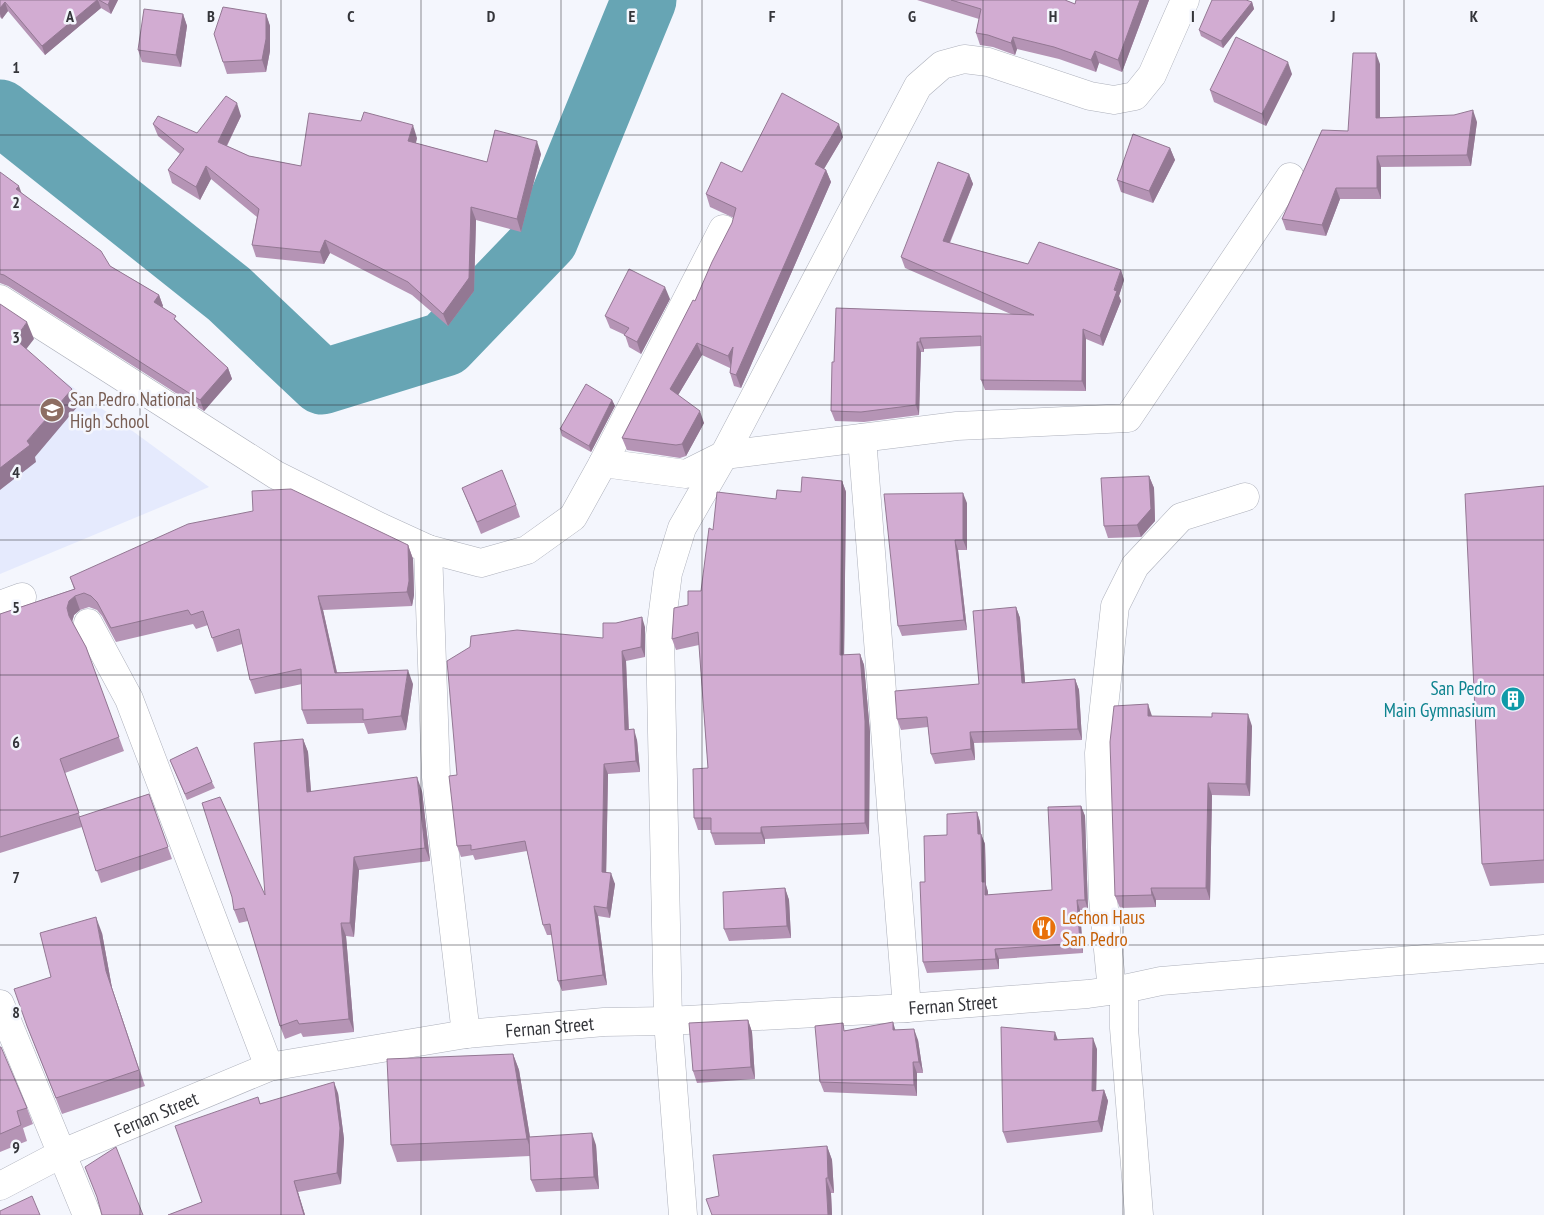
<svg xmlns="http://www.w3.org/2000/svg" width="1544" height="1215" viewBox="0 0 1544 1215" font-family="'PT Sans Narrow',sans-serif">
  <rect width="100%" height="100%" fill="#f4f6fd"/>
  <!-- built -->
  <path fill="#e5eafd" d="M0,334L209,487L0,574Z"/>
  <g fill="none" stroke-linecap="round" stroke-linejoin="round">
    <!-- river -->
    <path stroke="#67a5b4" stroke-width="65" d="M0,112L229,294L322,382L445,344L546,239L644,0"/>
    <defs>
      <g id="street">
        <path d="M0,299L276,475L380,527L428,549L481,563L527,550L573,517L603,463L723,229"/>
        <path d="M862,438L907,1008"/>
        <path d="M603,463L686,474L724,455L957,426L1128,418L1290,177"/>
        <path d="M428,549L436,777L466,1034"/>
        <path d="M0,605L22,597"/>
        <path d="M88,623L129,699L269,1067"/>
        <path d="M1124,989V1028L1139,1215"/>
        <path d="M1112,991L1103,898L1099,753L1115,606L1135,566L1181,517L1245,497"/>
        <path d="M0,1004L87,1215"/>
        <path id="s1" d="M0,1186L63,1153L269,1067L466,1034L604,1022L668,1021L907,1008L1088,994L1124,989L1161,981L1544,949"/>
        <path d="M683,1215L668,1021L660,635L668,573L682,528L724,455L918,86L942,65L964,59L988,62L1090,96L1114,100L1135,96L1152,75L1185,0"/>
      </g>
    </defs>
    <!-- street casing -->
    <use href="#street" stroke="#adb0bb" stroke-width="29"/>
    <!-- street -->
    <use href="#street" stroke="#fff" stroke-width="28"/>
  </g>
  <!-- wall -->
  <path fill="#b594b5" d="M0,0H118L111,14L101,8L45,55L8,11L2,19L0,17Z
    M917,0H1065L1075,4L1076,0H1149L1122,72L1099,63L1096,72L1059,59L1017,49L1015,55L993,47L980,45L976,33L979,19Z
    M1252,2L1254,9L1223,48L1201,36L1199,30Z
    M183,14L187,26L181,67L142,62L138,50Z
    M266,14L270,26V51L266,72L227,74L223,62Z
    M1380,64V117L1477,122L1471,166L1381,167V199H1340L1326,236L1286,230L1282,219L1348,131Z
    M1292,74L1266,126L1214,102L1210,90Z
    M241,116L227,146L249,156L301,166L417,138L416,143L487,162L541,154L521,232L476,220L474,291L448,326L412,295L330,253L324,264L256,257L252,245L257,217L211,179L200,200L172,183L168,170L180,154L158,136L153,124L197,133Z
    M843,137L824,169L826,170L831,182L741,388L734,386L730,373V368L702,355L678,395L704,423L686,456L680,458L627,450L622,438L695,301L732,223L734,218L710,207L706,194L742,172Z
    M1170,148L1175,160L1153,203L1121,192L1117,180Z
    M0,172L21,193L110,266L159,295L163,306L162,307L228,368L232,379L204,411L8,286L0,283Z
    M969,174L973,184L950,243L1028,264L1121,270L1124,280L1119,296L1121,301L1103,346L1086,339V391L985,390L981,380V346L924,349V352H921L919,415L864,422L835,421L831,411L834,362L836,308L1013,315L905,268L901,257Z
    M670,299L641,354L629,347L625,335L610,328L605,316Z
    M612,400L615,406L591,452L562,436L560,429Z
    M1149,476L1154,488L1155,521L1141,537L1108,538L1104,526Z
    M842,481L846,492L844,655L860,654L864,665L870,732L869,834L765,839V844L715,845L711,833V830H698L694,818L708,768L699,645L676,650L672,639L688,605L701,591L713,530L776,499Z
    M1544,486V883L1490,886L1482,864Z
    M462,488L516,505L520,517L481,534Z
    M967,503V550H958L967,630L902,636L898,626Z
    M408,545L413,559L414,595L412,606L323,610L337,672L413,684L406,730L368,734L364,723L307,724L302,710V684L255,694L250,680L242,644L217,652L208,625L196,629L193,624L116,642L102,616L97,610L89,607L80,610L74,615L72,622L86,647L124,751L65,773L80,817L149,794L172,859L101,883L82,827L0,853V614L74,589L70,577Z
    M1016,607L1020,618L1025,683L1075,679L1079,690L1082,740L974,743L975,760L935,764L931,754L928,727L901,730L897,719L979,684Z
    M645,627V657L626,661L629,730L637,740L640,772L608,774L606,873L615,884L610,918L598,916L607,985L562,991L558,981L552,935H547L543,925L527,851L475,860L473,855L461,857L457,846V775L603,638Z
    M1152,716L1252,726L1250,796L1212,795L1210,900H1156V907L1120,908L1115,896Z
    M303,739L308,752L311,792L422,791L430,861L359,870L354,937L346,936L354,1032L303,1037L301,1033L285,1039L280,1026L248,921L239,923L234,910L265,895Z
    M170,760L212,782L215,788L187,800Z
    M1081,806L1085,816L1088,910H1080L1083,953L999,959V969L927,973L923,962L925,882L977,812L980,822L981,834L985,844L986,885L988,892V895L1052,890Z
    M785,888L789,900L791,938L729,941L724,929Z
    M102,933L112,988L145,1086L62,1114L27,1026L51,977Z
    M748,1020L752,1032L755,1079L697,1083L693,1071Z
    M845,1030H896L918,1040L923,1073H917V1096L824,1092L820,1082Z
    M1058,1040L1097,1049L1096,1091L1104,1090L1108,1101L1102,1132L1007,1143L1003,1132Z
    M0,1047L27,1108L33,1124L23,1128L27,1141L0,1152Z
    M513,1054L519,1070L530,1137L596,1145L599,1189L536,1192L531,1180L530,1156L397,1162L391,1145Z
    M338,1093L344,1139L341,1184L298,1192L305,1215H168L202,1202L260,1103Z
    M827,1146L832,1160L834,1193H831L832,1215H712L719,1196Z"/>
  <!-- shaded-wall -->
  <path fill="#937893" d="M97,0H98L101,8L45,55L42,46Z
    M110,0H118L111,14L108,5Z
    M1140,0H1149L1122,72L1118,60Z
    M5,2L8,11L2,19L0,14V8Z
    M1252,2L1254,9L1223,48L1221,41Z
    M183,14L187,26L181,67L176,55Z
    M266,14L270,26V51L266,72L262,60Z
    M1013,37L1017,49L1015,55L1011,43Z
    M1095,51L1099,63L1096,72L1091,60Z
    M1376,53L1380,64V129L1376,118Z
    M1288,62L1292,74L1266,126L1262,114Z
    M237,103L241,116L222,155L218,142Z
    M1473,110L1477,122L1471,166L1467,155Z
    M839,124L843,137L819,177L815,164Z
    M413,125L417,138L413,153L408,141Z
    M537,141L541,154L521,232L517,219Z
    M1170,148L1175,160L1153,203L1149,191Z
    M1377,156L1381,167V199L1377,188Z
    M206,166L211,179L200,200L196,187Z
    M826,170L831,182L741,388L736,375Z
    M969,174L973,184L946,251L943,241Z
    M19,186L23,197L16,189Z
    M1336,188L1340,199L1326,236L1322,225Z
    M471,207L476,220L474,291L448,326L443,314Z
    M325,240L330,253L324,264L320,252Z
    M1121,270L1124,280L1119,296L1121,301L1103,346L1100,336Z
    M665,287L670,299L641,354L637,342Z
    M159,295L163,306L158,313L154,302Z
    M27,322L34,339L21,356L15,339Z
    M1083,329L1086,339V391L1082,381Z
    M920,338L924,349V352L920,342Z
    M917,342L921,352L919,415L916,405Z
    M697,343L702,355L674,402L670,389Z
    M733,347L732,369L728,356Z
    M228,368L232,379L204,411L200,400Z
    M72,389L78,406L35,457L36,462L0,490V468L27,441Z
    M612,400L615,406L591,452L589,446Z
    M700,411L704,423L686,456L682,444Z
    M1149,476L1154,488L1155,521L1141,537L1137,525Z
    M842,481L846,492L844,666L840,655Z
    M963,493L967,503V550L963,540Z
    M955,540L958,550L967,630L964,620Z
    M408,545L413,559L414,595L412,606L407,592Z
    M75,596L80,610L74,615L72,622L69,616L67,608L69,601Z
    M318,596L323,610L340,687L335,673Z
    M1016,607L1020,618L1026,694L1022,683Z
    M642,617L645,627V657L641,647Z
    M622,651L626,661L629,740L625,730Z
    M860,654L864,665L870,732L869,834L865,823Z
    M408,670L413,684L406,730L401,716Z
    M1075,679L1079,690L1082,740L1078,729Z
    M1148,704L1152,716H1148Z
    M1248,714L1252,726L1250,796L1246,784Z
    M634,729L637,740L640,772L636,761Z
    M970,732L974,743L975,760L971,749Z
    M303,739L308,752L312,805L307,792Z
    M604,764L608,774L606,882L602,872Z
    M417,777L422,791L430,861L425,848Z
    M1208,783L1212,795L1210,900L1206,888Z
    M1081,806L1085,816L1088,910L1085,900Z
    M977,812L980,822L981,845L978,834Z
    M761,827L765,839V844L761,833Z
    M981,834L985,844L986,885L988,892V905L985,895L982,882Z
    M354,857L359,870L354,937L350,923Z
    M611,873L615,884L610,918L607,908Z
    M785,888L789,900L791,938L787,926Z
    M1151,888L1156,900V907L1152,895Z
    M1077,900L1080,910L1083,953L1080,943Z
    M594,906L598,916L607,985L603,975Z
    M96,917L102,933L112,988L145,1086L106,971Z
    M341,923L346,936L354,1032L349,1019Z
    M995,949L999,959V969L996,959Z
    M748,1020L752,1032L755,1079L751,1067Z
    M893,1022L896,1032L893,1030Z
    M914,1029L918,1040L923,1073L919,1062Z
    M1055,1032L1059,1043L1054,1040Z
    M1093,1038L1097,1049L1096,1102L1092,1091Z
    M513,1054L519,1070L533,1156L527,1139Z
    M913,1062L917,1073V1096L914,1085Z
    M334,1082L338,1093L344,1139L341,1184L337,1173Z
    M1104,1090L1108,1101L1102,1132L1098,1121Z
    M592,1133L596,1145L599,1189L594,1177Z
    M827,1146L832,1160L834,1193L828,1178Z
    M826,1178L831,1193L832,1215H828Z
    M294,1181L298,1192L305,1215H304Z"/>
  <!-- building -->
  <path fill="#d2acd2" stroke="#937893" d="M0,0H97L42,46L5,2L0,8Z
    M99,0H110L108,5Z
    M951,0H1065L1075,4L1076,0H1140L1118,60L1095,51L1091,60L1054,47L1013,37L1011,43L988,35L976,33L981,9Z
    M1212,0H1246L1252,2L1221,41L1199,30Z
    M223,7L266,14V39L262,60L223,62L214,34Z
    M144,9L183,14L176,55L138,50Z
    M1236,37L1288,62L1262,114L1210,90Z
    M1353,53H1376V118L1454,115L1473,110L1467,155L1377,156V188H1336L1322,225L1282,219L1322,130L1348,131Z
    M782,93L839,124L815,164L826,170L736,375L730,373L733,347L728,356L697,343L670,389L700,411L682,444L676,445L622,438L693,300L695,301L712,262L732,223L736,208L706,194L721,162L742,172Z
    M226,96L237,103L218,142L249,156L301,166L309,113L361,121L364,112L413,125L408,141L487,162L495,130L537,141L517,219L471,207L469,278L443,314L408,282L325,240L320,252L252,245L259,209L206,166L196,187L168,170L184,149L153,124L158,116L197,133Z
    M1133,134L1170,148L1149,191L1117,180Z
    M938,162L969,174L943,241L1028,264L1039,242L1121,270L1114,290L1117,291L1100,336L1083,329L1082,381L981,380V336L920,338V342H917L916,405L861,412L831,411L832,362H834L836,308L1034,315L901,257Z
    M0,172L19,186L16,189L101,251L110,266L159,295L154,302L176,316L174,319L228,368L200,400L4,275L0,274Z
    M629,269L665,287L637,342L624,335L629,328L605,316Z
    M0,304L27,322L15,339L72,389L27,441L30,445L0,468Z
    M586,384L612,400L589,446L560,429Z
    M502,470L516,505L477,522L462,488Z
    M1149,476L1151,509L1137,525L1104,526L1101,478Z
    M802,477L842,481L840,655L860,654L865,721V823L761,827V833H711V818H694L693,769L708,768L698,632L672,639L674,608L688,605V591H701L709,528L713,530L717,492L776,499L777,490L801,492Z
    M1544,486V860L1482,864L1465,494Z
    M291,489L408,545L409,581L407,592L318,596L335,673L408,670L401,716L363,720V709L302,710L301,669L250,680L239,629L212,638L203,611L191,615L188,610L111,628L97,602L91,596L84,593L75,596L69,601L67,608L69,616L86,647L119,737L60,759L79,813L0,837V614L75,589L70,577L188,524L253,511L252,491Z
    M963,493V540H955L964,620L898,626L884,494Z
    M1016,607L1022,683L1075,679L1078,729L970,732L971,749L931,754L927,717L897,719L895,691L979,684L973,611Z
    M642,617L641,647L622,651L625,730L634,729L636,761L604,764L602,872L611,873L607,908L594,906L603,975L558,981L550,924L543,925L525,841L471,850V845L457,846L449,776L457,775L447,661L470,647L471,636L517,630L603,638V623H616Z
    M1148,704V716L1212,717V713L1248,714L1246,784L1208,783L1206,888H1151L1152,895L1115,896L1110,742L1114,706Z
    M303,739L307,792L417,777L425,848L354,857L350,923H341L349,1019L299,1024L297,1020L280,1026L244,908L234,910L232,897L202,803L220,797L265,895L254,743Z
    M197,747L212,782L185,794L170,760Z
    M149,794L168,847L96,871L79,817Z
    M1081,806L1085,900H1077L1080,943L995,949L996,959L923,962L920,882H925L924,836L947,835V814L977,812L978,834H981L982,882H985V895L1052,890L1048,807Z
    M785,888L787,926L724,929L723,892Z
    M96,917L106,971L139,1070L56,1098L27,1026L14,989L51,977L40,933Z
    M748,1020L751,1067L693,1071L689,1023Z
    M893,1022V1030L914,1029L919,1062H913L914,1085L820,1082L815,1026L843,1023L844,1031Z
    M1001,1027L1055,1032L1054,1040L1093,1038L1092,1091L1104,1090L1098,1121L1003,1132Z
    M0,1047H1L27,1108L17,1111L21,1125L0,1134Z
    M513,1054L527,1139L391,1145L387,1059Z
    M334,1082L340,1128L337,1173L294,1181L304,1215H168L202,1202L175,1126L258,1097L260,1104Z
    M592,1133L594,1177L531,1180L529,1137Z
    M827,1146L828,1178H826L828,1215H712L706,1199L719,1196L713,1155Z
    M116,1147L143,1215H102L97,1197L85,1167Z
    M32,1196L40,1215H0V1211Z"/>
  <!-- grid -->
  <path fill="none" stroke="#34353a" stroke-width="1" stroke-opacity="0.55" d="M140,0V1215M281,0V1215M421,0V1215M561,0V1215M702,0V1215M842,0V1215M983,0V1215M1123,0V1215M1263,0V1215M1404,0V1215M0,135H1544M0,270H1544M0,405H1544M0,540H1544M0,675H1544M0,810H1544M0,945H1544M0,1080H1544"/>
  <!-- icons -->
  <defs>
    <symbol id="school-disc" viewBox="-11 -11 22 22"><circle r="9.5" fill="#8d6e63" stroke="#f4f6fd"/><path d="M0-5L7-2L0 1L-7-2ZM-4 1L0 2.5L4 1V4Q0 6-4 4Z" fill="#fff"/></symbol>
    <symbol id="building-disc" viewBox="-11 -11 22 22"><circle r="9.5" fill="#0f9aa8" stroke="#f4f6fd"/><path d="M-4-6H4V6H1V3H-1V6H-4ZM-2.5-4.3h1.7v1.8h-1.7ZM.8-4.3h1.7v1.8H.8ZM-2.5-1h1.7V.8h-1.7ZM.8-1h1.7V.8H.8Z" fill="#fff"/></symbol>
    <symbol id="restaurant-disc" viewBox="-11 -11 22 22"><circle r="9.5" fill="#e8710a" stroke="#f4f6fd"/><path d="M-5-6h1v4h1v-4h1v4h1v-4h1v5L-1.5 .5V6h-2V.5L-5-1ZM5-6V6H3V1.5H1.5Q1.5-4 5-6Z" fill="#fff"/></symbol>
  </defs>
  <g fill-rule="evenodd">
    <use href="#school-disc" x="38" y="396" width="28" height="28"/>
    <use href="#building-disc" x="1499" y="685" width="28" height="28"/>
    <use href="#restaurant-disc" x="1030" y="914" width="28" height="28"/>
  </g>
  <g text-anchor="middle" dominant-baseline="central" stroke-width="5" stroke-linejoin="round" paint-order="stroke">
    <!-- education labels -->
    <g font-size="19" fill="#785e54" stroke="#f4f6fd" text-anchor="start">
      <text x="70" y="399">San Pedro National<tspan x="70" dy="22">High School</tspan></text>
    </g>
    <!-- culture labels -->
    <g font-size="19" fill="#0d838f" stroke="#f4f6fd" text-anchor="end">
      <text x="1496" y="688">San Pedro<tspan x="1496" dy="22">Main Gymnasium</tspan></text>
    </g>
    <!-- food labels -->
    <g font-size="19" fill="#c56008" stroke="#f4f6fd" text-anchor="start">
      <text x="1062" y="917">Lechon Haus<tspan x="1062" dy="22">San Pedro</tspan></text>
    </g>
    <!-- street labels -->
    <g font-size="19" fill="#34353a" stroke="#f4f6fd">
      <text stroke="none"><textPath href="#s1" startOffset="982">Fernan Street</textPath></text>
      <text stroke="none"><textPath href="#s1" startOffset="578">Fernan Street</textPath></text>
      <text stroke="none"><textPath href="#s1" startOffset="172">Fernan Street</textPath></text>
    </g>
  </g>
  <g font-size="16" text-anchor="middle" font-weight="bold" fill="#34353a" stroke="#f4f6fd" stroke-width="5" stroke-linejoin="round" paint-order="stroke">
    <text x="70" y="22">A</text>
    <text x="211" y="22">B</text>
    <text x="351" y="22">C</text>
    <text x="491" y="22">D</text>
    <text x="632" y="22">E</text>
    <text x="772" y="22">F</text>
    <text x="912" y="22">G</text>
    <text x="1053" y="22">H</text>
    <text x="1193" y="22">I</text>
    <text x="1333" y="22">J</text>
    <text x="1474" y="22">K</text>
    <text x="16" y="73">1</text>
    <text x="16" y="208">2</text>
    <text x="16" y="343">3</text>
    <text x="16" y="478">4</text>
    <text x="16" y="613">5</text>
    <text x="16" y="748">6</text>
    <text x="16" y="883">7</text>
    <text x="16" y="1018">8</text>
    <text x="16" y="1153">9</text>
  </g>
</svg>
